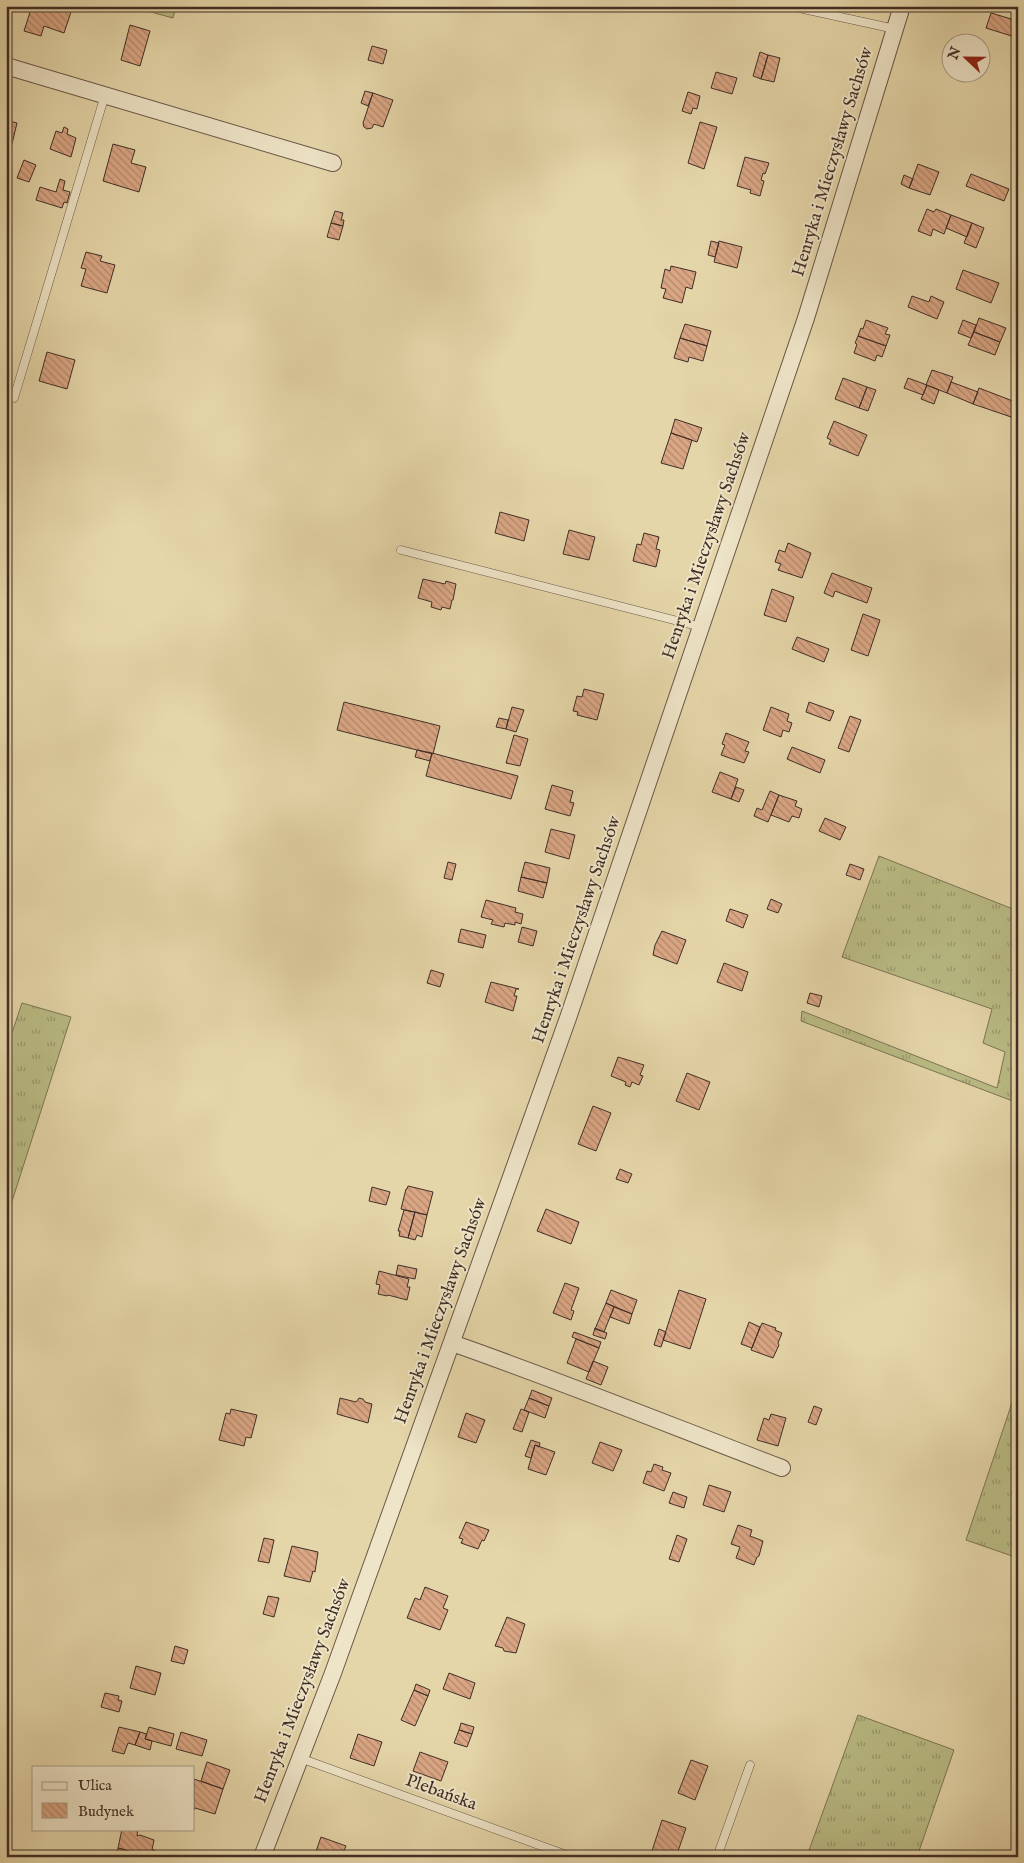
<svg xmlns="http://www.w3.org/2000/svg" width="1024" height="1863" viewBox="0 0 1024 1863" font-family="'IM FELL English',serif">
  <defs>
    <pattern id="grass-tufts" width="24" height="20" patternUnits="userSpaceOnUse" patternTransform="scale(1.25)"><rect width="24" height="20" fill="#babc85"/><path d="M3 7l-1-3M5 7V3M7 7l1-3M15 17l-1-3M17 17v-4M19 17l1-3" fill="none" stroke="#99996d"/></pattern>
    <pattern id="building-back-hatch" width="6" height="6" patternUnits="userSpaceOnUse" patternTransform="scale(1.25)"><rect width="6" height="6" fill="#daa684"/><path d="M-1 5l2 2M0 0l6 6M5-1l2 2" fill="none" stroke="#b2886c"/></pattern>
  </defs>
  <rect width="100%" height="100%" fill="#e5d6a9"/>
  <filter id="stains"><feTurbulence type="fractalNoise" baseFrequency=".004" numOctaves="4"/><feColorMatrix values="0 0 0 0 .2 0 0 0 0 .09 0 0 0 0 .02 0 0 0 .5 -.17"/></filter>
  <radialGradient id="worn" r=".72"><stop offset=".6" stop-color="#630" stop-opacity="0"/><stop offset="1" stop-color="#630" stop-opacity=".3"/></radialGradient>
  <!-- grass -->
  <path fill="url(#grass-tufts)" stroke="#7d7556" d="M129,6H176L173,18Z
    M879,856L1018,911V1103L801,1021L802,1011L997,1088L1005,1052L983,1043L992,1009L842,957Z
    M22,1003L71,1017L6,1220V1051Z
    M1018,1385V1558L966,1540Z
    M858,1715L954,1750L917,1857H817L808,1853Z"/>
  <!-- building -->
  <path fill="url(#building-back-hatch)" stroke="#402e26" d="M32,6H73L64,33L44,26L41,36L24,31Z
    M991,13L1018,21V38L986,28Z
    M130,25L150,31L140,66L121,60Z
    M372,46L387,50L383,64L368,60Z
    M760,52L768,55L761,79L753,76Z
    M768,55L780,58L774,82L761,79Z
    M716,72L737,78L732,94L711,88Z
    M365,91L373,93L368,106L361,103Z
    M688,92L700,96L697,109L693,108L691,114L682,111Z
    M373,93L393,100L383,127L374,124L372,128L367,129L364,127L363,123Z
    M6,120L17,123L11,148L6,147Z
    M700,122L717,127L704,169L688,163Z
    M64,127L68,129L67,134L76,138L71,157L50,149L56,131L62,133Z
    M113,144L135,150L131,163L146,167L139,192L103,181Z
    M745,157L769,163L765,174L763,173L761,180L764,181L760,196L750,193L751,190L737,186Z
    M24,160L36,165L29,182L17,178Z
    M918,164L939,172L930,195L909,188Z
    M971,174L1009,189L1004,201L966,186Z
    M904,175L913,179L909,188L901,184Z
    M60,179L65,181L63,190L70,192L67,203L64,202L62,208L36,200L40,187L56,192Z
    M927,209L934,212L936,209L951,215L944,234L933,229L931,236L918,231Z
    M335,211L343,213L341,220H344L343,226L331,223Z
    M951,215L972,223L967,237L946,228Z
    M331,223L343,226L339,240L327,237Z
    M972,223L984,228L976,248L964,243Z
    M711,241L719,243L715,257L708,255Z
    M719,241L742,247L737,268L714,262Z
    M86,252L102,256L100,261L115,265L107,293L81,286L86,269L81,268Z
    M671,266L696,272L692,289L686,287L682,303L663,298L666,289L661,288L665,269L670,271Z
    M963,270L999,283L991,303L956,289Z
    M912,296L929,302L931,296L944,302L937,319L908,307Z
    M979,318L1006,328L1000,342L974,332Z
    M866,320L888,328L885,334L890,335L886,346L858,336L861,328L863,329Z
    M963,320L976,325L971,338L958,333Z
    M685,324L711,331L707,346L680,338Z
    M974,332L1000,342L995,355L968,345Z
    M858,336L886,346L882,357L877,355L875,361L854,353L857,344L855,343Z
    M680,338L707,346L703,361L689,357L688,362L674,358Z
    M47,352L75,360L67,389L39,381Z
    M932,370L953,377L947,393L926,385Z
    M843,378L867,387L859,408L835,399Z
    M908,378L927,385L923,395L904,388Z
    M951,382L978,392L973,404L947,393Z
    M927,385L939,390L934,404L921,399Z
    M867,387L876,390L868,411L859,408Z
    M979,388L1018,403L1017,419L973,404Z
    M675,419L702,428L697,442L671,433Z
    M834,421L867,435L858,456L829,444L831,440L827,438Z
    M671,433L692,440L683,469L661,463Z
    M500,512L529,520L524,541L495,533Z
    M569,530L595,537L589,560L563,554Z
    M644,533L659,537L656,549L660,550L656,567L633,561L637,544L641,545Z
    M788,543L811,553L802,578L778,570L781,564L775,562L779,550L785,552Z
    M832,573L872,588L867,603L835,591L833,597L824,593Z
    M423,579L445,584L446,581L456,584L453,600H452L450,609L442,607L441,610L431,607L432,602L418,598Z
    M772,589L794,597L786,622L764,615Z
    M863,614L880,620L868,656L851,650Z
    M797,637L829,649L824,662L792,649Z
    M584,689L604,694L597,720L577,715L578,712L573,711L577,696L582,697Z
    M344,702L440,726L433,754L337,730Z
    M809,702L834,711L830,721L806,712Z
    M512,707L524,710L516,732L506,729Z
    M771,707L789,714L787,721L792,723L789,732L783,730L781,737L763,730Z
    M850,716L861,720L849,752L838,748Z
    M499,718L508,720L506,729L496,727Z
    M726,733L749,742L745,751L749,752L744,763L721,755L725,745L722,744Z
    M514,735L528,739L520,766L506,763Z
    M792,747L825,760L820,773L787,759Z
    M417,750L432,753L430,761L415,757Z
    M432,753L518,776L511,799L426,776Z
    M720,772L738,779L731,799L712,792Z
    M552,785L573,791L570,802L574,803L570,816L545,809Z
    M736,787L744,790L739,802L731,799Z
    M770,791L779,795L768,822L754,816L757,808L762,810Z
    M779,795L797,801L795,806L802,809L799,818L792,816L789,822L771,815Z
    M825,818L846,827L840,840L819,831Z
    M551,829L575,835L569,859L545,852Z
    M448,862L456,864L452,880L444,878Z
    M525,862L550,868L547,883L521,877Z
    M850,864L864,869L860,880L846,875Z
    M521,877L547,883L543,898L518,891Z
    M771,899L782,904L778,913L767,909Z
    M486,900L516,908L515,912L523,914L521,924L515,922V925L505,923L504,927L491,924L493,920L481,917Z
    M730,909L748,915L743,928L726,921Z
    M522,927L537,931L533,946L518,942Z
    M461,929L486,935L483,948L458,942Z
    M662,931L686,940L677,964L653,955L655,945Z
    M724,963L748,972L742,991L717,982Z
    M431,970L444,974L440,987L427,983Z
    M491,982L519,989H516L514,996H517L513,1011L485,1002Z
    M810,993L822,996L819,1007L807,1003Z
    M618,1057L644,1065L640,1075L643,1076L639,1085L632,1082L630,1087L625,1085L626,1082L611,1076Z
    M687,1073L710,1082L699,1110L676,1101Z
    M593,1106L611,1113L596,1151L578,1144Z
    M620,1169L632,1174L628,1183L616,1179Z
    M408,1186L433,1192L427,1215L401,1209L406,1189H407Z
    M372,1187L390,1192L386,1205L369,1201Z
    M546,1209L579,1222L571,1244L537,1231Z
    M404,1210L415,1212L408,1238L399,1236L400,1231H398Z
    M415,1212L427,1215L422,1237L417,1235L415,1240L408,1238Z
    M398,1265L417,1269L415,1279L396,1275Z
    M379,1271L409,1279L407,1287H410L407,1300L388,1295L387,1296L378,1294L380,1285L376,1284Z
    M565,1283L579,1288L571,1310L574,1311L571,1320L553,1313Z
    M611,1290L637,1300L632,1314L606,1303Z
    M679,1290L706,1299L690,1349L663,1340Z
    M606,1303L614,1307L604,1332L595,1329Z
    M614,1307L632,1314L629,1324L610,1317Z
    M749,1322L760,1327L752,1348L741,1344Z
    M762,1323L776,1328L775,1330L782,1333L778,1343L779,1345L773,1358L751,1350Z
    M595,1328L607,1333L605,1339L593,1335Z
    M659,1329L666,1332L661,1347L654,1345Z
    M574,1332L601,1342L599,1348L572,1337Z
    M576,1339L599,1348L589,1372L567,1363Z
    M593,1361L608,1367L601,1385L586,1379Z
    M532,1390L552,1398L549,1406L529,1398Z
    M340,1398L356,1402L359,1398L363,1399L365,1402L372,1404L368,1423L337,1414Z
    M529,1398L549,1406L545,1418L524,1410Z
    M814,1406L822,1409L816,1425L808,1422Z
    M231,1409L257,1415L251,1438L246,1437L244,1446L219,1440L226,1413L230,1414Z
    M521,1409L529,1412L522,1432L513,1429Z
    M466,1413L485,1420L476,1443L458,1437Z
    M771,1414L786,1418L778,1446L757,1440L764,1418L769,1420Z
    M531,1440L540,1443L539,1447L535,1445L531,1458L525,1456Z
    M600,1442L622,1450L613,1471L592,1463Z
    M535,1445L555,1452L546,1475L528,1469Z
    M654,1464L663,1467L662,1470L671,1473L664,1491L643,1483L647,1471L651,1472Z
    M709,1485L731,1492L724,1512L703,1505Z
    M673,1492L687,1497L684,1508L669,1503Z
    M466,1522L489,1530L484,1541L482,1540L478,1549L461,1543L463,1539L459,1538Z
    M738,1525L752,1530L750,1536L763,1541L759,1556L757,1557L754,1565L736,1558L740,1547L731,1544Z
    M677,1535L687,1539L679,1562L669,1559Z
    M264,1538L274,1540L269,1563L258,1561Z
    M292,1546L318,1552L315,1572L313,1571L310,1582L284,1576Z
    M425,1587L448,1596L443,1608L448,1610L440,1630L407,1618L415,1598L420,1600Z
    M268,1596L279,1598L274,1617L263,1614Z
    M507,1617L525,1624L516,1653L504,1651L503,1648L495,1646Z
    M175,1646L188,1650L184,1664L171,1661Z
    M136,1666L161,1673L155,1695L130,1688Z
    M449,1673L475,1683L470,1699L443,1689Z
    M416,1684L430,1690L428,1696L414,1690Z
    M414,1690L428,1696L415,1726L401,1720Z
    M105,1693L119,1696L118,1700L122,1701L119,1712L101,1707Z
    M461,1723L474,1727L472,1734L459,1730Z
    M119,1727L140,1732L135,1745L128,1743L124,1754L112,1751Z
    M149,1727L174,1734L171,1746L145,1739Z
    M459,1730L472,1734L467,1747L454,1743Z
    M140,1732L147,1734L145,1739L152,1741L150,1750L135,1745Z
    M181,1732L207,1740L202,1756L176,1749Z
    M358,1734L382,1742L374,1766L350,1758Z
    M420,1752L448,1762L441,1781L413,1771Z
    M691,1760L708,1766L695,1800L678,1793Z
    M207,1762L230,1770L223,1789L201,1781Z
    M194,1779L223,1789L215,1814L195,1808L194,1810Z
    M662,1820L686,1828L676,1857H650Z
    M122,1829H138L137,1836L140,1835L154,1840L152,1850H155L153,1857H131L132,1852L118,1848Z
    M321,1837L346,1846L341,1857H314Z
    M118,1848L126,1850L124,1857H116Z"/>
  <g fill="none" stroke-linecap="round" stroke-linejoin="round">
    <defs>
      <path id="service" d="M790,6L895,29
        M14,398L105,95
        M401,550L701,627
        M300,1758L572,1857
        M717,1857L750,1765"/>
      <path id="minor" d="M6,66L333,163
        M452,1343C563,1382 672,1426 782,1468
        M262,1857L333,1673L568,1018L806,318L902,6"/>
    </defs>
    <!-- service casing -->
    <use href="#service" stroke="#695847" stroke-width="9"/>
    <!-- minor casing -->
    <use href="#minor" stroke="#695847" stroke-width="18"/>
    <!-- service -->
    <use href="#service" stroke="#eee4c7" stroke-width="8"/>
    <!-- minor -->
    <use href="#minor" stroke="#eee4c7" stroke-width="16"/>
  </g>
  <g text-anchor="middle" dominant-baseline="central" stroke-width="4" stroke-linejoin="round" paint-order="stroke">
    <!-- street labels -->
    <g font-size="18" fill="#402e26" stroke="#eee4c7">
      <text transform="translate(833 162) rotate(-73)">Henryka i Mieczysławy Sachsów</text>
      <text transform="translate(707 546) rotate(-71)">Henryka i Mieczysławy Sachsów</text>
      <text transform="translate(577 930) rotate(-71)">Henryka i Mieczysławy Sachsów</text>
      <text transform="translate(441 1311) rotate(-70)">Henryka i Mieczysławy Sachsów</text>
      <text transform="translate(303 1691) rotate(-69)">Henryka i Mieczysławy Sachsów</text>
      <text transform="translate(441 1793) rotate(20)">Plebańska</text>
    </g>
  </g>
  <!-- margin -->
  <rect width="1024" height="1863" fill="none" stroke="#e5d6a9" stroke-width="25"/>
  <rect x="8" y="8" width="1009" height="1848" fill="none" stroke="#402e26" stroke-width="2.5"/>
  <rect x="12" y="12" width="999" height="1838" fill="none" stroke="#402e26"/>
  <!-- legend -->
  <rect x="32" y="1766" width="162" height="65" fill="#eee4c7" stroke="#a89b87"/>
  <rect x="42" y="1782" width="25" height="8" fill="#eee4c7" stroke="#a89b87"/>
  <text x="78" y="1790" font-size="15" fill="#402e26">Ulica</text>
  <rect x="42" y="1803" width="25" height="15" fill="url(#building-back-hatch)" stroke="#a89b87"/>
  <text x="78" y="1816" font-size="15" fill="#402e26">Budynek</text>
  <!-- north arrow -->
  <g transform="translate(966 58) rotate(292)"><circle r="24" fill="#eee4c7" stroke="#a89b87"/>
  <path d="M0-4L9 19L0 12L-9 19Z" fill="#8f2418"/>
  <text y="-8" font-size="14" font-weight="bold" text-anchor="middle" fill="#402e26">N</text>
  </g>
  <rect width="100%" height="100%" filter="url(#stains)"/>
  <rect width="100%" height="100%" fill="url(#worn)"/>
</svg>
